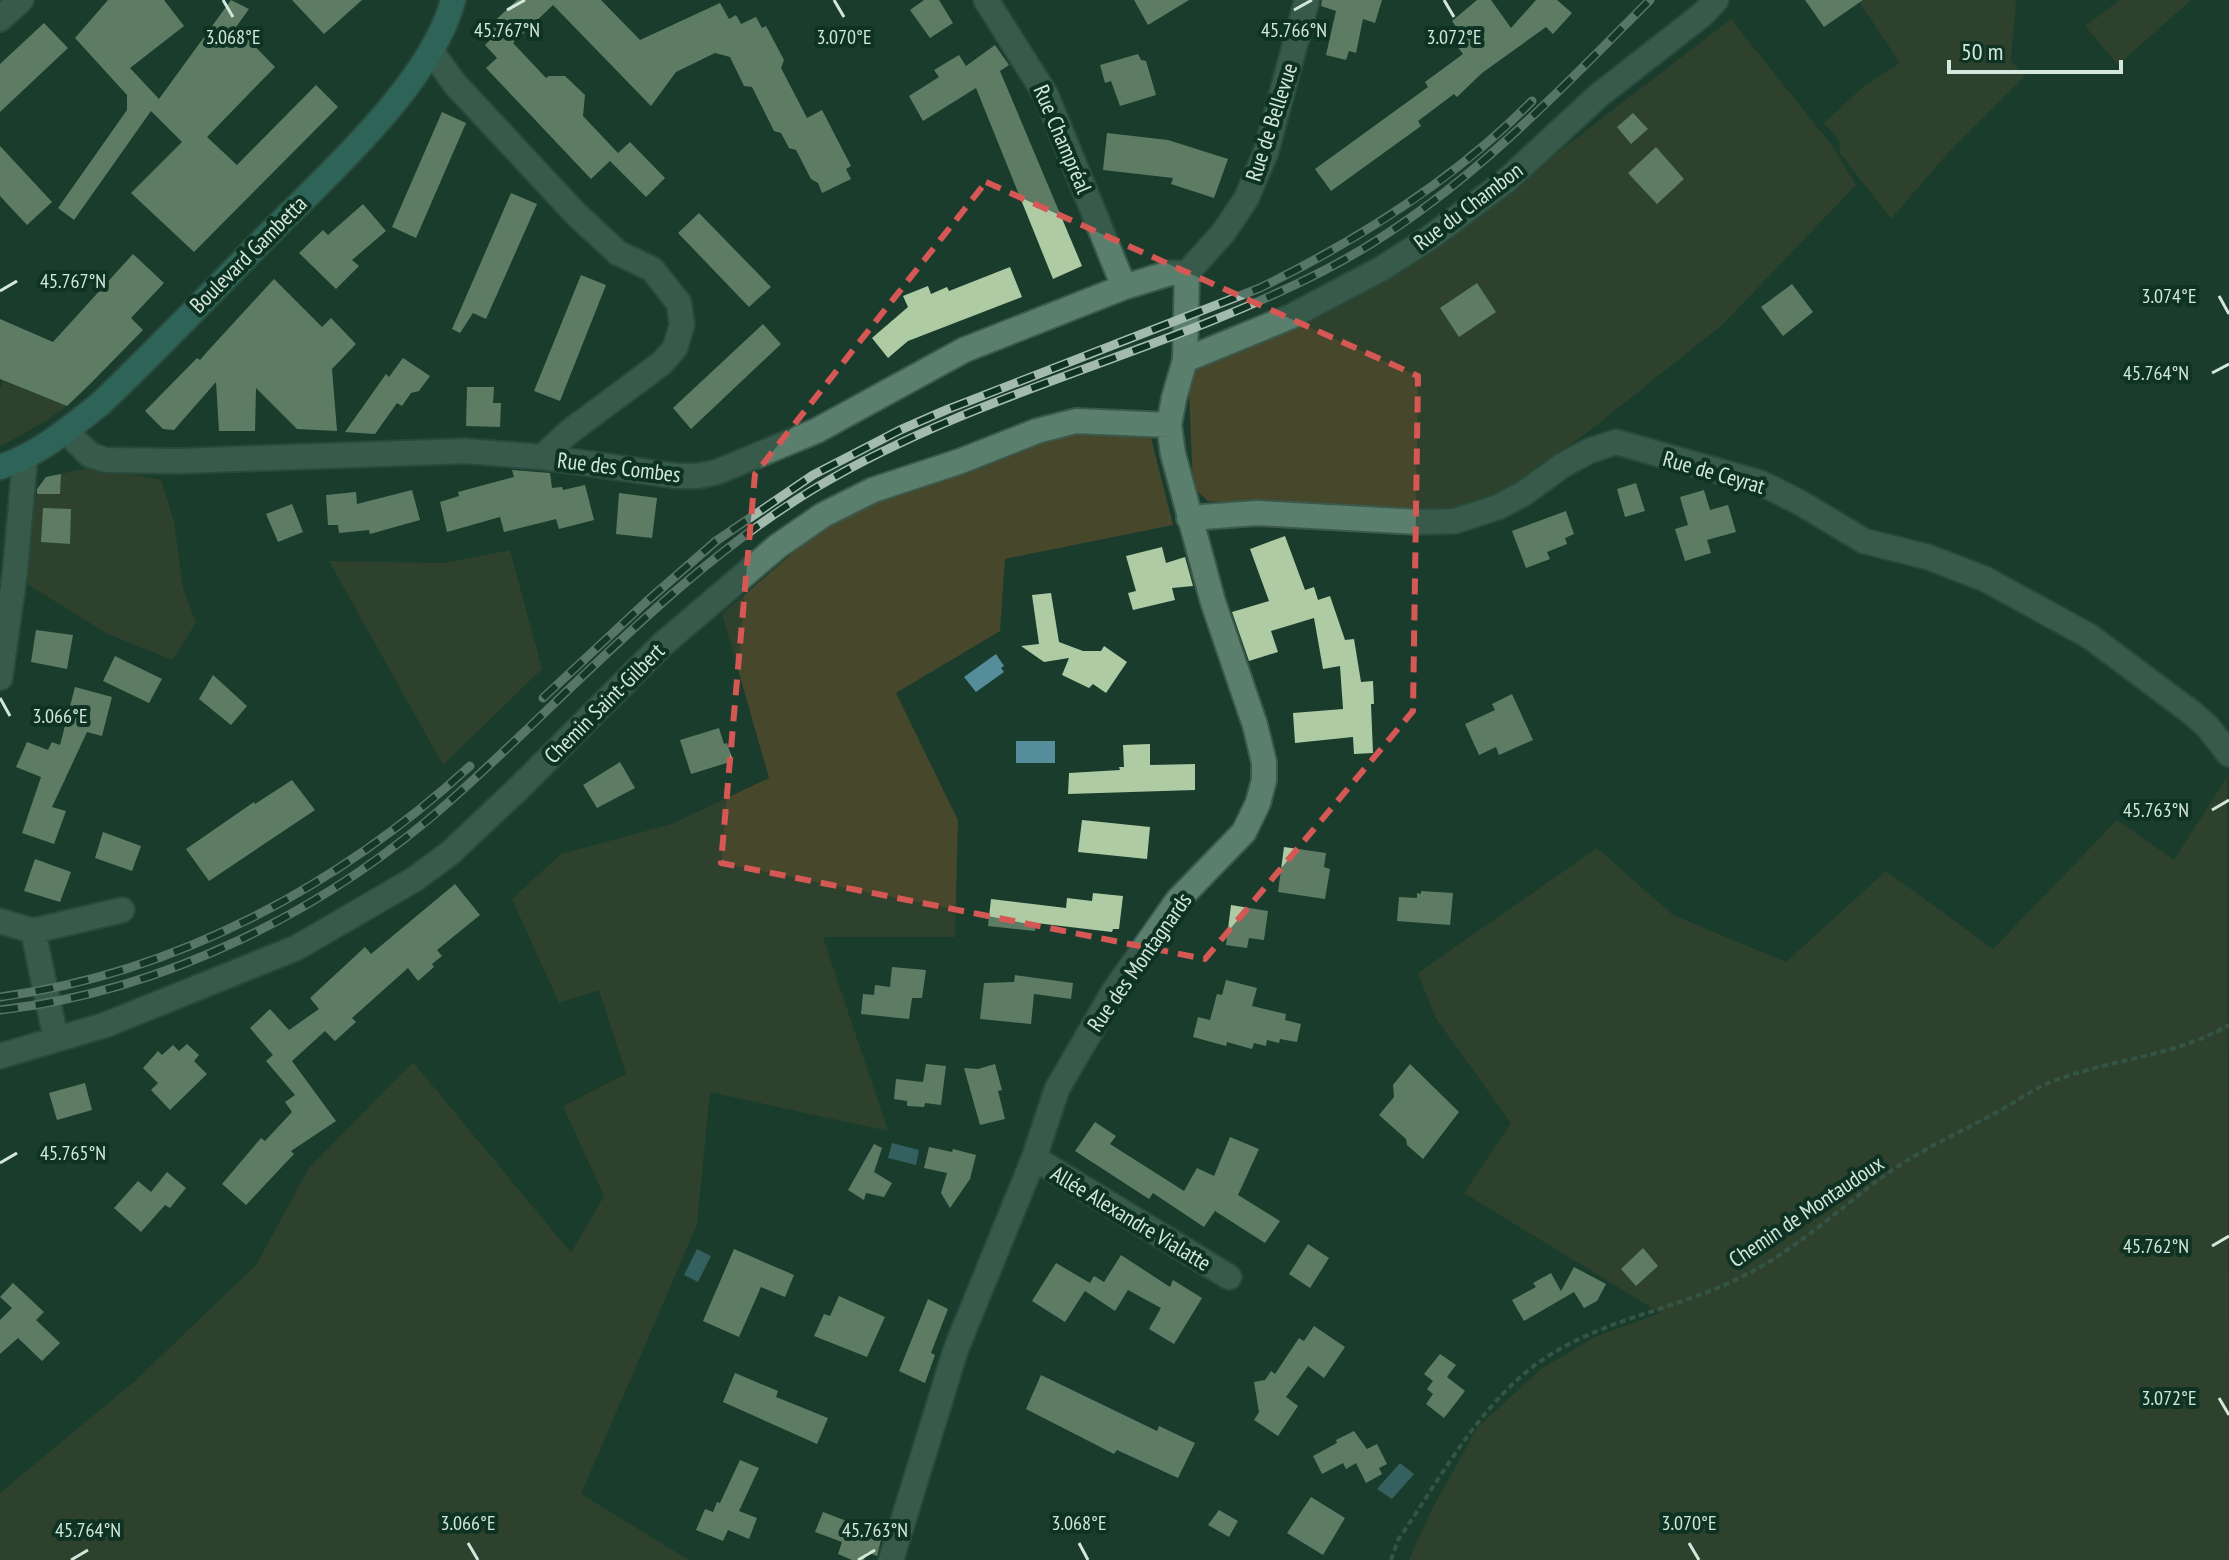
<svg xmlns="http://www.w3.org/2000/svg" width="2229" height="1560" viewBox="0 0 2229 1560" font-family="'PT Sans Narrow',sans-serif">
  <rect width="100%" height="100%" fill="#193c2d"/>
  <!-- green -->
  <path fill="#46472b" d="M1858,0H2016L2011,61L2025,76L1947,154L1891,219L1840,153L1839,139L1824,123L1865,85L1900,63Z
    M2120,0H2191L2118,65L2085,26Z
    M1731,19L1831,144L1856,185L1722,325L1584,435L1488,502L1447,514L1364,512L1208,501L1193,487L1188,370L1399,263L1566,146Z
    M3,381L67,406L44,422L0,447V389Z
    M1079,431L1151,438L1173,525L1005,559L1000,631L896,693L958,820L955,937H823L888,1131L710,1092L697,1224L581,1494L689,1560H0V1493L135,1381L256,1265L309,1168L413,1062L571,1253L604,1196L563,1106L626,1074L599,990L559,1003L512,899L561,854L672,824L769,778L722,614L830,521L1020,447Z
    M92,467L161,480L174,522L183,588L196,623L172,660L106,633L27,584L28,579L23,578C27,543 27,507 46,477Z
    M510,550L542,669L443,765L329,561L445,563Z
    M2227,777L2229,1560H1409L1431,1511L1477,1428L1542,1368L1597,1336L1660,1313L1464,1193L1511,1123L1435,1017L1418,973L1597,848L1673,915L1786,962L1886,871L1993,949L2117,820L2174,860Z"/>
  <!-- water -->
  <path fill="#568d9b" d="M996,654L1004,666L1001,668L1004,672L976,692L964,677Z
    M1016,741H1055V763H1016Z
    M892,1143L919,1150L916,1165L888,1158Z
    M697,1249L711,1256L698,1282L684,1275Z
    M1400,1463L1414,1474L1392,1499L1377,1489Z"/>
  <!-- building -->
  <path fill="#afcba4" d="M108,0H164L184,26L130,68L159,99L231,0L249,9L236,27L275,67L207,137L237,165L316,85L338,107L194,252L131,193L182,142L151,111L74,220L58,208L127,110V95L75,38Z
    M292,0H362L324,34Z
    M517,0H601L640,40L720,3L729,19L736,15L741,24L756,17L762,28L766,26L784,60L781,68L807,118L822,110L851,166L846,169L851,179L822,193L818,183L811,179L796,150L789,148L781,133L774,131L752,87L744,86L730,57L715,53L676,72L651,106L553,5L513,43L546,78L549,76H565L585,95L583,116L618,153L630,142L665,178L646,197L610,161L591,179L486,68L497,58L485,45L490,40L483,32Z
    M924,0H939L953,23L930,38L910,10Z
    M1134,0H1189L1148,25Z
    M1322,0H1382L1375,23L1363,19L1356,53L1349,51L1346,60L1326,55L1336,11L1321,6Z
    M1477,0H1491L1511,28L1536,0H1557L1572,13L1553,34L1546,27L1482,73L1457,97L1454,94L1418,121L1421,126L1331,191L1315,169L1428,87L1425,82L1463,54L1453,41L1462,35L1452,21Z
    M1805,0H1863L1824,27Z
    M44,23L68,48L0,112V64Z
    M995,45L1009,65L1000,71L1082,266L1053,279L976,88L923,121L909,96L939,77L934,70L959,55L966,66Z
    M1138,54L1141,60L1146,61L1156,95L1120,106L1111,81L1105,83L1100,65Z
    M442,112L466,123L416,238L392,227Z
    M1633,113L1648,129L1631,144L1617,127Z
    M1107,133L1168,140L1228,159L1214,198L1171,184L1173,178L1103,170Z
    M0,146L52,202L27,225L0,196Z
    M1656,147L1684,179L1657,204L1628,173Z
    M511,193L537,204L486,319L473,313L460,333L452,329Z
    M363,204L386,231L352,260L359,266L336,289L299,253L323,230L328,235Z
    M699,213L771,287L749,307L678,233Z
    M133,254L164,283L131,318L143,330L89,385L67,406L0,379V319L53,342Z
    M1010,267L1022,297L908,341L888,358L872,338L908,307L903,296L928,286L931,294L947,287L949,291Z
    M581,275L606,285L560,401L534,391Z
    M274,279L322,327L331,318L356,344L332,369L337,431L297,429L256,388L255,431H219L216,382L174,430L163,429L145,411L197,358L200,360L206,353Z
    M1477,283L1496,312L1459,337L1440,308Z
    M1792,284L1813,312L1783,336L1761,307Z
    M763,324L781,344L691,429L673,408Z
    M403,358L430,376L419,391L411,393L402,406L397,403L375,434L345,432L386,374L389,377Z
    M467,387H494L493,403H501L500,427L466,426Z
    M512,470L550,473L552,488L562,487L563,490L585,485L594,520L559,529L556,519L504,532L500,517L447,532L440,502L459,496L458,492L514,477Z
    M61,474L60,494H37V489L46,477Z
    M1636,483L1645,511L1625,517L1617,489Z
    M412,490L420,520L370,534L369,530L339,533L338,525H328L326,495L356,492L357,504Z
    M1704,490L1710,510L1728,505L1736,532L1707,540L1711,553L1685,561L1675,529L1688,525L1680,497Z
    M619,493L657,498L652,538L616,534Z
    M292,504L303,532L278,542L266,514Z
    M43,508L71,509L70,544L41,542Z
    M1566,511L1574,534L1565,538L1567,544L1547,552L1550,559L1526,568L1512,531Z
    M1285,536L1305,590L1314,587L1318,600L1330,596L1345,640L1354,639L1361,682L1373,681L1374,704H1371L1373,753L1354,754L1353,737L1295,743L1293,713L1343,709L1340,666L1323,669L1314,618L1271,631L1278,652L1249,661L1232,612L1269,601L1250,549Z
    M1162,547L1166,563L1185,557L1193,586L1172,588L1175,600L1133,610L1128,593L1136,591L1126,556Z
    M1051,593L1059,642L1083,651H1101L1104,646L1127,662L1106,693L1093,684L1089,688L1062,675L1069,658L1044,662L1021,646L1039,644L1032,595Z
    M36,630L73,635L67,669L31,662Z
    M115,656L162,679L149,703L103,681Z
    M213,675L247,706L231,725L199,699Z
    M75,687L112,697L102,736L87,732L52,807L66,811L54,844L22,833L41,777L16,767L27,742L48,750L52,742L60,745Z
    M1512,694L1533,740L1499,755L1496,747L1479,755L1465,724L1495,710L1492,704Z
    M719,728L724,744L727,743L733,761L691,774L680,740Z
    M1150,744V765L1195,764V790L1068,794L1069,773L1120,770L1119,767H1124L1123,745Z
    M620,762L635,788L597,808L583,785Z
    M292,780L315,810L209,881L186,849L254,802L255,804Z
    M1082,820L1150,827L1147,859L1078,852Z
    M103,832L141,846L132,871L95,858Z
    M1284,847L1326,853L1324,867L1330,869L1325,899L1278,892Z
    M35,859L71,872L60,902L24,891Z
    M455,884L480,915L437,950L442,956L432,964L434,967L418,981L408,968L352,1018L356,1022L335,1041L325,1031L292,1061L336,1121L291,1151L294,1154L246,1205L222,1184L261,1138L265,1141L292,1112L285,1102L295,1095L266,1061L273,1055L250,1028L270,1009L289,1030L319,1009L310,998L365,947L371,954Z
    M1421,891L1453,893L1450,925L1397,921L1399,897L1417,898V893L1421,894Z
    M1093,893L1123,896L1119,929H1113L1112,932L1036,923L1035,931L988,926L991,899L1066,908L1067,898L1092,901Z
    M1231,905L1268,911L1264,940L1249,938L1247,948L1226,945Z
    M892,967L926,970L922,998H912L909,1019L861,1014L863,994L874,995L875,985L890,987Z
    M1015,975L1073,983L1071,999L1034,994L1031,1024L980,1019L984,983L1014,982Z
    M1226,980L1257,988L1252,1006L1286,1014L1285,1020L1301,1024L1297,1042L1280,1039L1279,1043L1267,1040L1266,1046L1254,1043L1252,1049L1227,1042L1226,1046L1193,1037L1198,1017L1210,1020L1217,994L1222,995Z
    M187,1044L199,1055L194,1061L207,1074L170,1110L151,1090L158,1083L143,1068L158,1051L162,1055L173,1045L179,1051Z
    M926,1064L946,1066L941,1105L925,1103L924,1107L907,1106V1101L894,1099L896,1079L923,1082Z
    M995,1064L1002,1090L998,1091L1005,1119L980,1125L964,1068L978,1069Z
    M1410,1064L1459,1112L1423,1159L1407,1145L1406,1139L1379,1115L1394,1097L1393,1085Z
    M85,1083L92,1110L57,1120L49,1093Z
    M1095,1122L1116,1136L1110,1144L1184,1191L1197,1168L1214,1176L1230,1137L1259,1149L1238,1195L1280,1221L1265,1243L1215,1211L1204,1227L1153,1193L1149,1199L1075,1151Z
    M874,1144L882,1148L874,1172L892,1183L884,1197L866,1193L864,1200L848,1190Z
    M929,1147L952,1152L953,1149L976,1155L970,1179L950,1208L941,1193L947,1173L924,1168Z
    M167,1172L186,1188L170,1208L165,1205L141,1232L114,1208L138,1181L151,1192Z
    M1308,1244L1329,1258L1310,1288L1289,1274Z
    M1643,1248L1658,1266L1636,1286L1621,1269Z
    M734,1249L794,1275L785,1297L761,1287L739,1337L703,1321Z
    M1121,1255L1170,1287L1173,1280L1202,1298L1174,1344L1149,1329L1161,1308L1128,1290L1115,1311L1085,1291L1094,1276L1104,1282Z
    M1056,1263L1090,1283L1065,1322L1032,1301Z
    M1574,1267L1606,1284L1597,1301L1584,1308L1574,1292L1524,1321L1512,1300L1536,1287L1533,1283L1551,1273L1561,1291Z
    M13,1283L44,1312L36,1320L60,1343L42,1361L18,1338L0,1354V1320L12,1308L0,1297Z
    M839,1296L885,1317L867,1357L814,1336L824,1314L830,1316Z
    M928,1299L948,1309L931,1353L935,1355L925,1383L899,1371Z
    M1314,1326L1345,1347L1324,1378L1308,1366L1286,1397L1298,1406L1278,1436L1254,1420L1259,1412L1254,1382L1265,1380L1271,1371L1275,1374L1299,1338L1304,1341Z
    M1440,1354L1456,1365L1447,1377L1465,1391L1444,1418L1426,1404L1433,1394L1427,1389L1433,1381L1424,1374Z
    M735,1373L778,1391L776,1397L828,1418L817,1444L723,1402Z
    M1041,1375L1157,1431L1159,1426L1195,1443L1178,1478L1117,1450L1114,1454L1026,1409Z
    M1354,1431L1367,1449L1377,1444L1387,1464L1379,1468L1382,1474L1366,1483L1356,1463L1346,1469L1343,1463L1322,1474L1313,1456L1337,1443L1336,1440Z
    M740,1460L759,1468L739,1511L757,1518L749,1539L728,1530L723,1541L696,1530L705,1509L713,1512L717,1502L720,1503Z
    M1311,1497L1345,1518L1323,1555L1287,1533Z
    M1219,1510L1238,1521L1229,1537L1208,1525Z
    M823,1512L849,1522L847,1526L881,1540L877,1556L867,1552L864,1560H852L838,1554L842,1542L815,1532Z"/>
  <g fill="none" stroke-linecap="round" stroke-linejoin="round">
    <defs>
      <path id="minor" d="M986,0L1046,95L1124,287
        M0,19L21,0
        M431,51L455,84L575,213L618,253L652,269L679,303L682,325L675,348L662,363L569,432L542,457
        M1187,273L1223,233L1246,199L1266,152L1307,0
        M1185,360L1292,316L1381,269L1431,237L1506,181L1598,96L1703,14L1716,0
        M66,431L90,455L106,460L179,461L465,451L542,457L677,476H698L717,472L816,431L964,350L1124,287L1170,273H1187
        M1189,518L1257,513L1419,522L1455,521L1498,507L1523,494L1563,465L1589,451L1616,442L1761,483L1799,502L1864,541L1928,557L1985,579L2089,636L2191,712L2207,726L2229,754
        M0,678L15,572L25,459
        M0,921L33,931L122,910
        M33,931L56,1039
        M0,1056L105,1025L296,948L415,879L450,853L519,788L664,643L778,546L823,515L873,490L961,461L1037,431L1076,421L1169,425
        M1034,1158L1229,1277
        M891,1560L956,1349L1034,1158L1057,1089L1114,991L1178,900L1244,832L1258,803L1264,780V762L1255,725L1213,602L1173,454L1169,425L1174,398L1185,360L1187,273"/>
      <path id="major" d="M0,467C38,455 68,429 99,405C155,352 208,296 262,241C322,180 432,83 453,0"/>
    </defs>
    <!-- minor casing -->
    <use href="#minor" stroke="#3b5a4d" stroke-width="28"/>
    <!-- major casing -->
    <use href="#major" stroke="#3b5a4d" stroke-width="28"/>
    <!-- path -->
    <path stroke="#547365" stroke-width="4" stroke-dasharray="6 4" stroke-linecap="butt" d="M1391,1560L1398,1540C1438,1482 1471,1419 1525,1373C1591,1318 1678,1312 1751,1272C1795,1249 1834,1214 1873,1184C1911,1154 1957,1134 1999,1111C2016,1102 2033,1089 2051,1082C2112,1058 2171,1058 2229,1025"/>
    <!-- minor -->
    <use href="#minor" stroke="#5b7f6d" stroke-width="24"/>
    <!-- major -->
    <use href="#major" stroke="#48958a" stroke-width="24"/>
    <defs>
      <path id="rail" d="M543,698L646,602L716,541L813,475L900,430L946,410L1260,288C1360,239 1454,180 1532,101
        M0,997C177,973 339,886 470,766
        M0,1010C165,991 326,911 450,801C570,694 678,570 817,487C976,392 1161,354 1325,270C1453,204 1550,100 1650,0"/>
    </defs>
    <!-- rail casing -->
    <use href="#rail" stroke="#a3bbaf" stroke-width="9"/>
    <!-- rail -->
    <use href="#rail" stroke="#0e3223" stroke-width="6" stroke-dasharray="18" stroke-linecap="butt"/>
  </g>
  <!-- marked area -->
  <path d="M0 0H2229V1560H0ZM986,182L1418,376L1413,711L1205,959L721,863L755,474Z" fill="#193c2d" fill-opacity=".55" fill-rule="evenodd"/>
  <path fill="none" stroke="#d55855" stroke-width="6" stroke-dasharray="16 10" stroke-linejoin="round" d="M986,182L1418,376L1413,711L1205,959L721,863L755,474Z"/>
  <!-- ticks -->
  <path fill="none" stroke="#d3e7dc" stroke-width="3" d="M223,0L233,17M834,0L844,17M1444,0L1454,17M507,10L525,0M1294,10L1312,0M0,291L17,281M2219,296L2229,314M2212,373L2229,364M0,698L10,716M2212,810L2229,800M0,1163L17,1153M2212,1246L2229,1236M2219,1398L2229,1415M468,1543L478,1560M1079,1543L1088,1560M1689,1543L1699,1560M71,1560L88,1550M858,1560L875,1550"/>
  <g text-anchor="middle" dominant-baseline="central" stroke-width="8" stroke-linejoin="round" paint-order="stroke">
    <!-- street labels -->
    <g font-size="22" fill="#d3e7dc" stroke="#0e3223">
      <text transform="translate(1271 122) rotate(-72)">Rue de Bellevue</text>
      <text transform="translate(1063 139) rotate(67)">Rue Champréal</text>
      <text transform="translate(1468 206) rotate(-37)">Rue du Chambon</text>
      <text transform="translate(248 254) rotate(-45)">Boulevard Gambetta</text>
      <text transform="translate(619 467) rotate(7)">Rue des Combes</text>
      <text transform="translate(1714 472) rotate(16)">Rue de Ceyrat</text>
      <text transform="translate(604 703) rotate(-45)">Chemin Saint-Gilbert</text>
      <text transform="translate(1139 962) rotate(-55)">Rue des Montagnards</text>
      <text transform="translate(1806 1211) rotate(-34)">Chemin de Montaudoux</text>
      <text transform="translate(1131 1218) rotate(31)">Allée Alexandre Vialatte</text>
    </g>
  </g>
  <g font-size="20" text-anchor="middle" fill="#d3e7dc" stroke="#0e3223" stroke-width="8" stroke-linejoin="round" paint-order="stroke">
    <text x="507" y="37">45.767°N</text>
    <text x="1294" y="37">45.766°N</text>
    <text x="233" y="44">3.068°E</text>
    <text x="844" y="44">3.070°E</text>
    <text x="1454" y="44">3.072°E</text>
    <text x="73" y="288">45.767°N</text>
    <text x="2169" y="303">3.074°E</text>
    <text x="2156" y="380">45.764°N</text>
    <text x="60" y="723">3.066°E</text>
    <text x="2156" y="817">45.763°N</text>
    <text x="73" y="1160">45.765°N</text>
    <text x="2156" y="1253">45.762°N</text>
    <text x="2169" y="1405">3.072°E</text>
    <text x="468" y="1530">3.066°E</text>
    <text x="1079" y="1530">3.068°E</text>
    <text x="1689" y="1530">3.070°E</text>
    <text x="88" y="1537">45.764°N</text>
    <text x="875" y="1537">45.763°N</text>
  </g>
  <!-- scale -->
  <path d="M1949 60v12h172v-12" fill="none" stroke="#d3e7dc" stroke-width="4"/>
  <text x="1961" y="60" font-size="24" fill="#d3e7dc" stroke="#0e3223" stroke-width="6" paint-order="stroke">50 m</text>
</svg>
